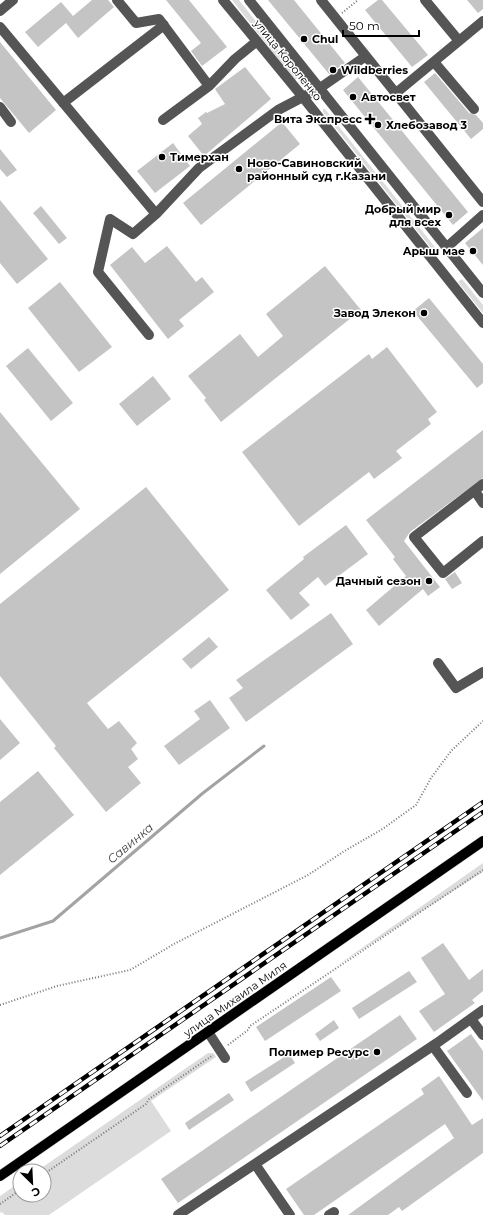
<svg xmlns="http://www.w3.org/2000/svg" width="483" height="1215" viewBox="0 0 483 1215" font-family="Montserrat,sans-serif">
  <rect width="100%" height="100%" fill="#fff"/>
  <!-- green -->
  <path fill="#dcdcdc" d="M232,0H239L300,77L295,80Z
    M323,109H325L438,251L435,253L323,112Z
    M462,279L483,305V313L458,282Z
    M483,863V872L335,967Z
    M208,1053H213L216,1057L151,1101L171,1131L49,1215H5L2,1212L0,1213V1196L20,1182V1195H44V1171H37Z"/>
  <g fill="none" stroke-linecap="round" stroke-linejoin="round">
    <!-- stream -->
    <path stroke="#a3a3a3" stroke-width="3" d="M0,938L53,921L203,793L264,746"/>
  </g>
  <!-- building -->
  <path fill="#c4c4c4" d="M92,0H108L114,7L78,38L66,23L38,47L25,32L61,2L73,16Z
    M166,0H189L227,47L202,66L191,51L201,43Z
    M268,0H294L345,63L329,74Z
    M378,0H382L428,55L412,67L365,10Z
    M467,0H483V9L478,13Z
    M0,42L56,110L29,133L0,98Z
    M245,67L271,99L204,156L188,136L202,124L198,118L206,112L207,113L225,104L215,89Z
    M435,73L469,113L476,115L483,123V129L471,139L424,82Z
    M358,77L468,212L453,225L343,90Z
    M282,122L300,144L201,225L183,203Z
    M173,143L190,166L155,193L137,171Z
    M0,149L17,170L7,177L0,169Z
    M0,200L48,259L17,284L0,263Z
    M41,206L67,238L59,244L33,213Z
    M483,228V265L465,243Z
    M167,246L196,282L202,277L214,292L179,320L184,326L168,339L110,265L132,247L145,263Z
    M325,266L361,310L221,422L204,400L206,398L188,376L240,334L258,357L283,336L266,314Z
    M60,282L112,347L79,372L28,308Z
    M429,298L483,364V383L477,388L413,311Z
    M387,347L437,412L428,419L431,424L396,451L402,458L374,479L369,472L299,526L242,452L369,354L372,359Z
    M28,348L73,403L51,421L6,366Z
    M153,376L171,399L137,426L119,404Z
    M0,412L80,509L0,574Z
    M483,430V478L410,532L404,541L440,587L428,596L423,589L379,626L366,610L406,576L393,559L395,557L366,520Z
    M146,487L229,590L87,703L108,729L119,721L137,743L131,749L138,759L128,767L141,783L106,812L54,748L56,746L0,676V604Z
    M346,525L368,554L325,586L318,577L299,593L310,605L291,620L266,590L304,559L303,557Z
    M455,572L462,583L452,589L445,579Z
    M331,613L353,644L246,722L229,698L243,688L236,680Z
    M209,637L218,647L191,669L182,659Z
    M210,700L230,728L179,765L164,746L200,719L194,711Z
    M0,719L20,743L0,760Z
    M38,771L74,815L0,875V802Z
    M443,943L469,980L483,969V991L472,1000L475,1003L434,1032L419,1011L445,994L421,958Z
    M409,971L417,982L359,1019L352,1008Z
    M331,977L341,991L265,1041L256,1027Z
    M400,1015L417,1039L178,1203L161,1179Z
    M334,1020L339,1028L320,1041L315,1034Z
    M471,1034L483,1051V1101L447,1051Z
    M289,1054L295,1063L251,1092L245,1082Z
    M439,1076L472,1125L483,1118V1153L402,1211L399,1207L388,1215H348L454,1138L445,1124L314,1215H304L286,1189L424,1094L421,1089Z
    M229,1093L234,1100L189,1130L185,1123Z"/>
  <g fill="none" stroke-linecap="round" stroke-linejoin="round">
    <defs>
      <path id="major" d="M0,1176L483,841"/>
    </defs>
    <!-- major casing -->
    <use href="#major" stroke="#dbdbdb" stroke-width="11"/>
    <!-- path -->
    <path stroke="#777" stroke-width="2" stroke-dasharray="1 2" stroke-linecap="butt" d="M342,13L358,0
      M0,1005L57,986L130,970L174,944L308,875L343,852L384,828L416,805L431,778L451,751L483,721
      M228,1045L248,1030L250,1026L483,870
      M44,1174L146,1104L149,1099L213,1055
      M0,1204L20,1190"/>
    <!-- minor -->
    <path stroke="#555" stroke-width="10" d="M117,0L136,23L159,19L209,86
      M223,0L302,96L483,323
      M249,0L483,293
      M321,0L483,202
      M425,0L459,41
      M0,11L13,0
      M0,27L156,214
      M434,62L474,109
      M396,93L483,21
      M63,103L164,25
      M0,107L11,122
      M163,120L209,86L235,59L257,41
      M447,247L483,215
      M149,335L98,272L110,219L133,234L156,214L199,168L278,110L320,88L366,56
      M483,484L414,537L443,573L483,541
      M475,491L483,503
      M438,663L456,688L483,672
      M471,1019L483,1035
      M208,1032L225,1058
      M433,1046L467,1093
      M255,1164L290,1215
      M178,1215L437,1043L483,1010
      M329,1215L334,1212"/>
    <!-- major -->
    <use href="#major" stroke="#000" stroke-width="10"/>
    <defs>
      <path id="rail" d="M0,1136L483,802
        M0,1146L483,812"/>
    </defs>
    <!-- rail casing -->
    <use href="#rail" stroke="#000" stroke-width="4.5"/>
    <!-- rail -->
    <use href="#rail" stroke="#fff" stroke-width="3" stroke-dasharray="9" stroke-linecap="butt"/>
  </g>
  <!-- markers -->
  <g fill="#000" stroke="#fff" stroke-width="1.5">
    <circle cx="304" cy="39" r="4"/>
    <circle cx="333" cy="70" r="4"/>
    <circle cx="353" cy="97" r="4"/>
    <path d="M368 113h4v4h4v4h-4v4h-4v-4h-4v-4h4z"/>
    <circle cx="378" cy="125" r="4"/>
    <circle cx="162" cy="157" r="4"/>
    <circle cx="239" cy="169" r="4"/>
    <circle cx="449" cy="215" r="4"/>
    <circle cx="473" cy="251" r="4"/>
    <circle cx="424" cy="313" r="4"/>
    <circle cx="429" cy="581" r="4"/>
    <circle cx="377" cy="1052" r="4"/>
  </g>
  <g text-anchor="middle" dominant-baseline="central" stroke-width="3" stroke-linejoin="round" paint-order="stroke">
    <!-- poi labels -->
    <g font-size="11" font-weight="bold" fill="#000" stroke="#fff" text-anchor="start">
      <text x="312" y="39">Chul</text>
      <text x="341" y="70">Wildberries</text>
      <text x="361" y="97">Автосвет</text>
      <text x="362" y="119" text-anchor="end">Вита Экспресс</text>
      <text x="386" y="125">Хлебозавод 3</text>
      <text x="170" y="157">Тимерхан</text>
      <text x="247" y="163">Ново-Савиновский<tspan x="247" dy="13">районный суд г.Казани</tspan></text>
      <text x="441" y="209" text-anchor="end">Добрый мир<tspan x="441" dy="13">для всех</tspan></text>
      <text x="465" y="251" text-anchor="end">Арыш мае</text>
      <text x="416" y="313" text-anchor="end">Завод Элекон</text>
      <text x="421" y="581" text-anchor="end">Дачный сезон</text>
      <text x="369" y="1052" text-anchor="end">Полимер Ресурс</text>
    </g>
    <!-- street labels -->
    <g font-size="11" fill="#000" stroke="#fff">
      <text transform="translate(288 60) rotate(51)">улица Короленко</text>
      <text transform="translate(235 999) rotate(-35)">улица Михаила Миля</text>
    </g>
    <!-- water labels -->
    <g font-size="12" font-style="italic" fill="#444" stroke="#fff">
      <text transform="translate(130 843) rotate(-40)">Савинка</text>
    </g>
  </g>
  <!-- north arrow -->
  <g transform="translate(32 1183) rotate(156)"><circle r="19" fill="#ffffff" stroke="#999999"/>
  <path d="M0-3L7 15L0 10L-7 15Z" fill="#000000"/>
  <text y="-6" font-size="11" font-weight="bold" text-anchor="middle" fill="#000000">С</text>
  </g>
  <!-- scale -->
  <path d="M343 30v6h76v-6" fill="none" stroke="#000000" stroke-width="2"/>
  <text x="349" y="30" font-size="12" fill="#000000" stroke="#ffffff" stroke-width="3" paint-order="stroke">50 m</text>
</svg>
